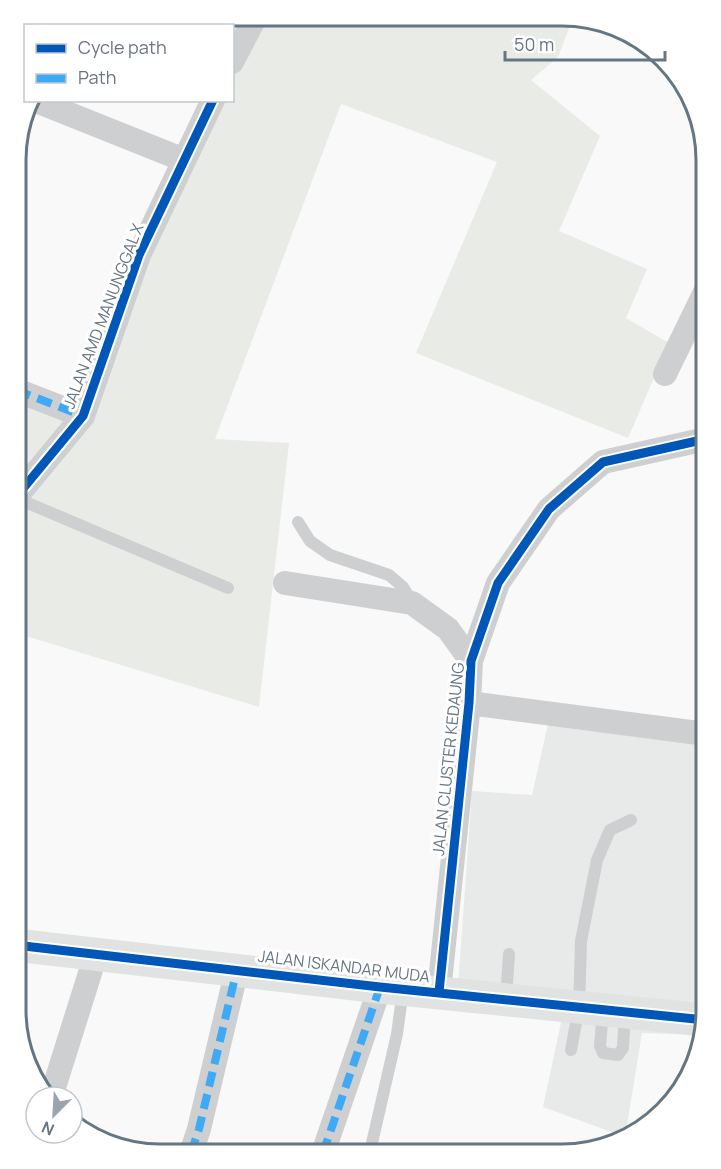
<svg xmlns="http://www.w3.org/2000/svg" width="721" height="1169" viewBox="0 0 721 1169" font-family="Manrope,sans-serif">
  <rect width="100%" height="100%" fill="#f9f9f9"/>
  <!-- built -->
  <path fill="#e8e9e9" d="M550,715L706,740V1019L700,1035L642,1033L625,1137L543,1107L566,999L458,987L472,791L532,795Z"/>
  <!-- green -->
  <path fill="#e8ebe6" d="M241,16L573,18L558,57L531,80L600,136L559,231L647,269L626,318L669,343L628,438L416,353L497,162L341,104L215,439L289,443L259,707L16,633V392L71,411L113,315L140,225L200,101L232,100L233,33Z"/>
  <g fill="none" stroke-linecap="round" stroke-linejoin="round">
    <!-- lane -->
    <path stroke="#cecfd0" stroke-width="12" d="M16,498L228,588
      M298,522L310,541L330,555L389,575L403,587L412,602
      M506,998L509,954
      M603,1010L600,1046L603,1053L618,1055L623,1048L625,1013
      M571,1050L579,1007L581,941L597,860L610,830L631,820
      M376,1153L372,1143L397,1034L403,990"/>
    <!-- street -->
    <path stroke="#cecfd0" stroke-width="24" d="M232,62L256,16
      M34,100L184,160
      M665,374L706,290
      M16,390L83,416
      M16,497L83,416L139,255L213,100
      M285,583L412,603L448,629L471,661
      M469,703L706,734
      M439,992L469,703L471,661L498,583L549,509L603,462L706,439
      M51,1097L96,954
      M191,1153L199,1129L237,969
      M323,1153L380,987"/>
    <!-- secondary -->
    <path stroke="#e1e2e2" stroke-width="33" d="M15,945L380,987L705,1020"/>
    <!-- quiet -->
    <path stroke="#3fa9f5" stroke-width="8" stroke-dasharray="15 8" stroke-linecap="butt" d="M16,390L83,416
      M191,1153L199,1129L237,969
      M323,1153L380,987"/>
    <defs>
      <path id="cycleway" d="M16,497L83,416L139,255L213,100
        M15,945L380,987L705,1020
        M439,992L469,703L471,661L498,583L549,509L603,462L706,439"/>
    </defs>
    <!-- cycleway casing -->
    <use href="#cycleway" stroke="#fff" stroke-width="13"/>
    <!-- cycleway -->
    <use href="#cycleway" stroke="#0057b8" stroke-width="9"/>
  </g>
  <g text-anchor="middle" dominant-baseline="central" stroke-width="6" stroke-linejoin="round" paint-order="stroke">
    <!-- street labels -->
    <g font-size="16" fill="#657683" stroke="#fff">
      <text transform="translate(103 316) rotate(-69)">JALAN AMD MANUNGGAL X</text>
      <text transform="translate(448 759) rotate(-84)">JALAN CLUSTER KEDAUNG</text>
      <text transform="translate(344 966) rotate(7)">JALAN ISKANDAR MUDA</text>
    </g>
  </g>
  <!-- crop -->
  <path d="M0 0H721V1169H0ZM160 26H562A134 134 0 0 1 696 160V1010A134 134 0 0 1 562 1144H160A134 134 0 0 1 26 1010V160A134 134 0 0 1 160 26Z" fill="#fff" fill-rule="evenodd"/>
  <path fill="none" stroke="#657683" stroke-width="3" d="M160 26H562A134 134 0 0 1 696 160V1010A134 134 0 0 1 562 1144H160A134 134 0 0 1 26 1010V160A134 134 0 0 1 160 26Z"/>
  <!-- legend -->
  <rect x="24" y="24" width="210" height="78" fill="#ffffff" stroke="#c1c8cd" stroke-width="1.5"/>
  <rect x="36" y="44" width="30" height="9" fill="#0057b8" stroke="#c1c8cd" stroke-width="1.5"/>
  <text x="78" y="54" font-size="18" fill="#657683">Cycle path</text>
  <rect x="36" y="74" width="30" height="9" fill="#3fa9f5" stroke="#c1c8cd" stroke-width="1.5"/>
  <text x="78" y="84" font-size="18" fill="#657683">Path</text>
  <!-- north arrow -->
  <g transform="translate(54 1115) rotate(204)"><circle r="28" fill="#ffffff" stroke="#c1c8cd" stroke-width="1.5"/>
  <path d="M0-4.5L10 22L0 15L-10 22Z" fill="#99a4ac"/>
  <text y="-9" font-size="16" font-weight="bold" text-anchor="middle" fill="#657683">N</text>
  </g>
  <!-- scale -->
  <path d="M505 51v9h160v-9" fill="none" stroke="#657683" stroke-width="3"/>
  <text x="514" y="51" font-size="18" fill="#657683" stroke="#ffffff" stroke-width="4.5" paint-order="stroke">50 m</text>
</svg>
